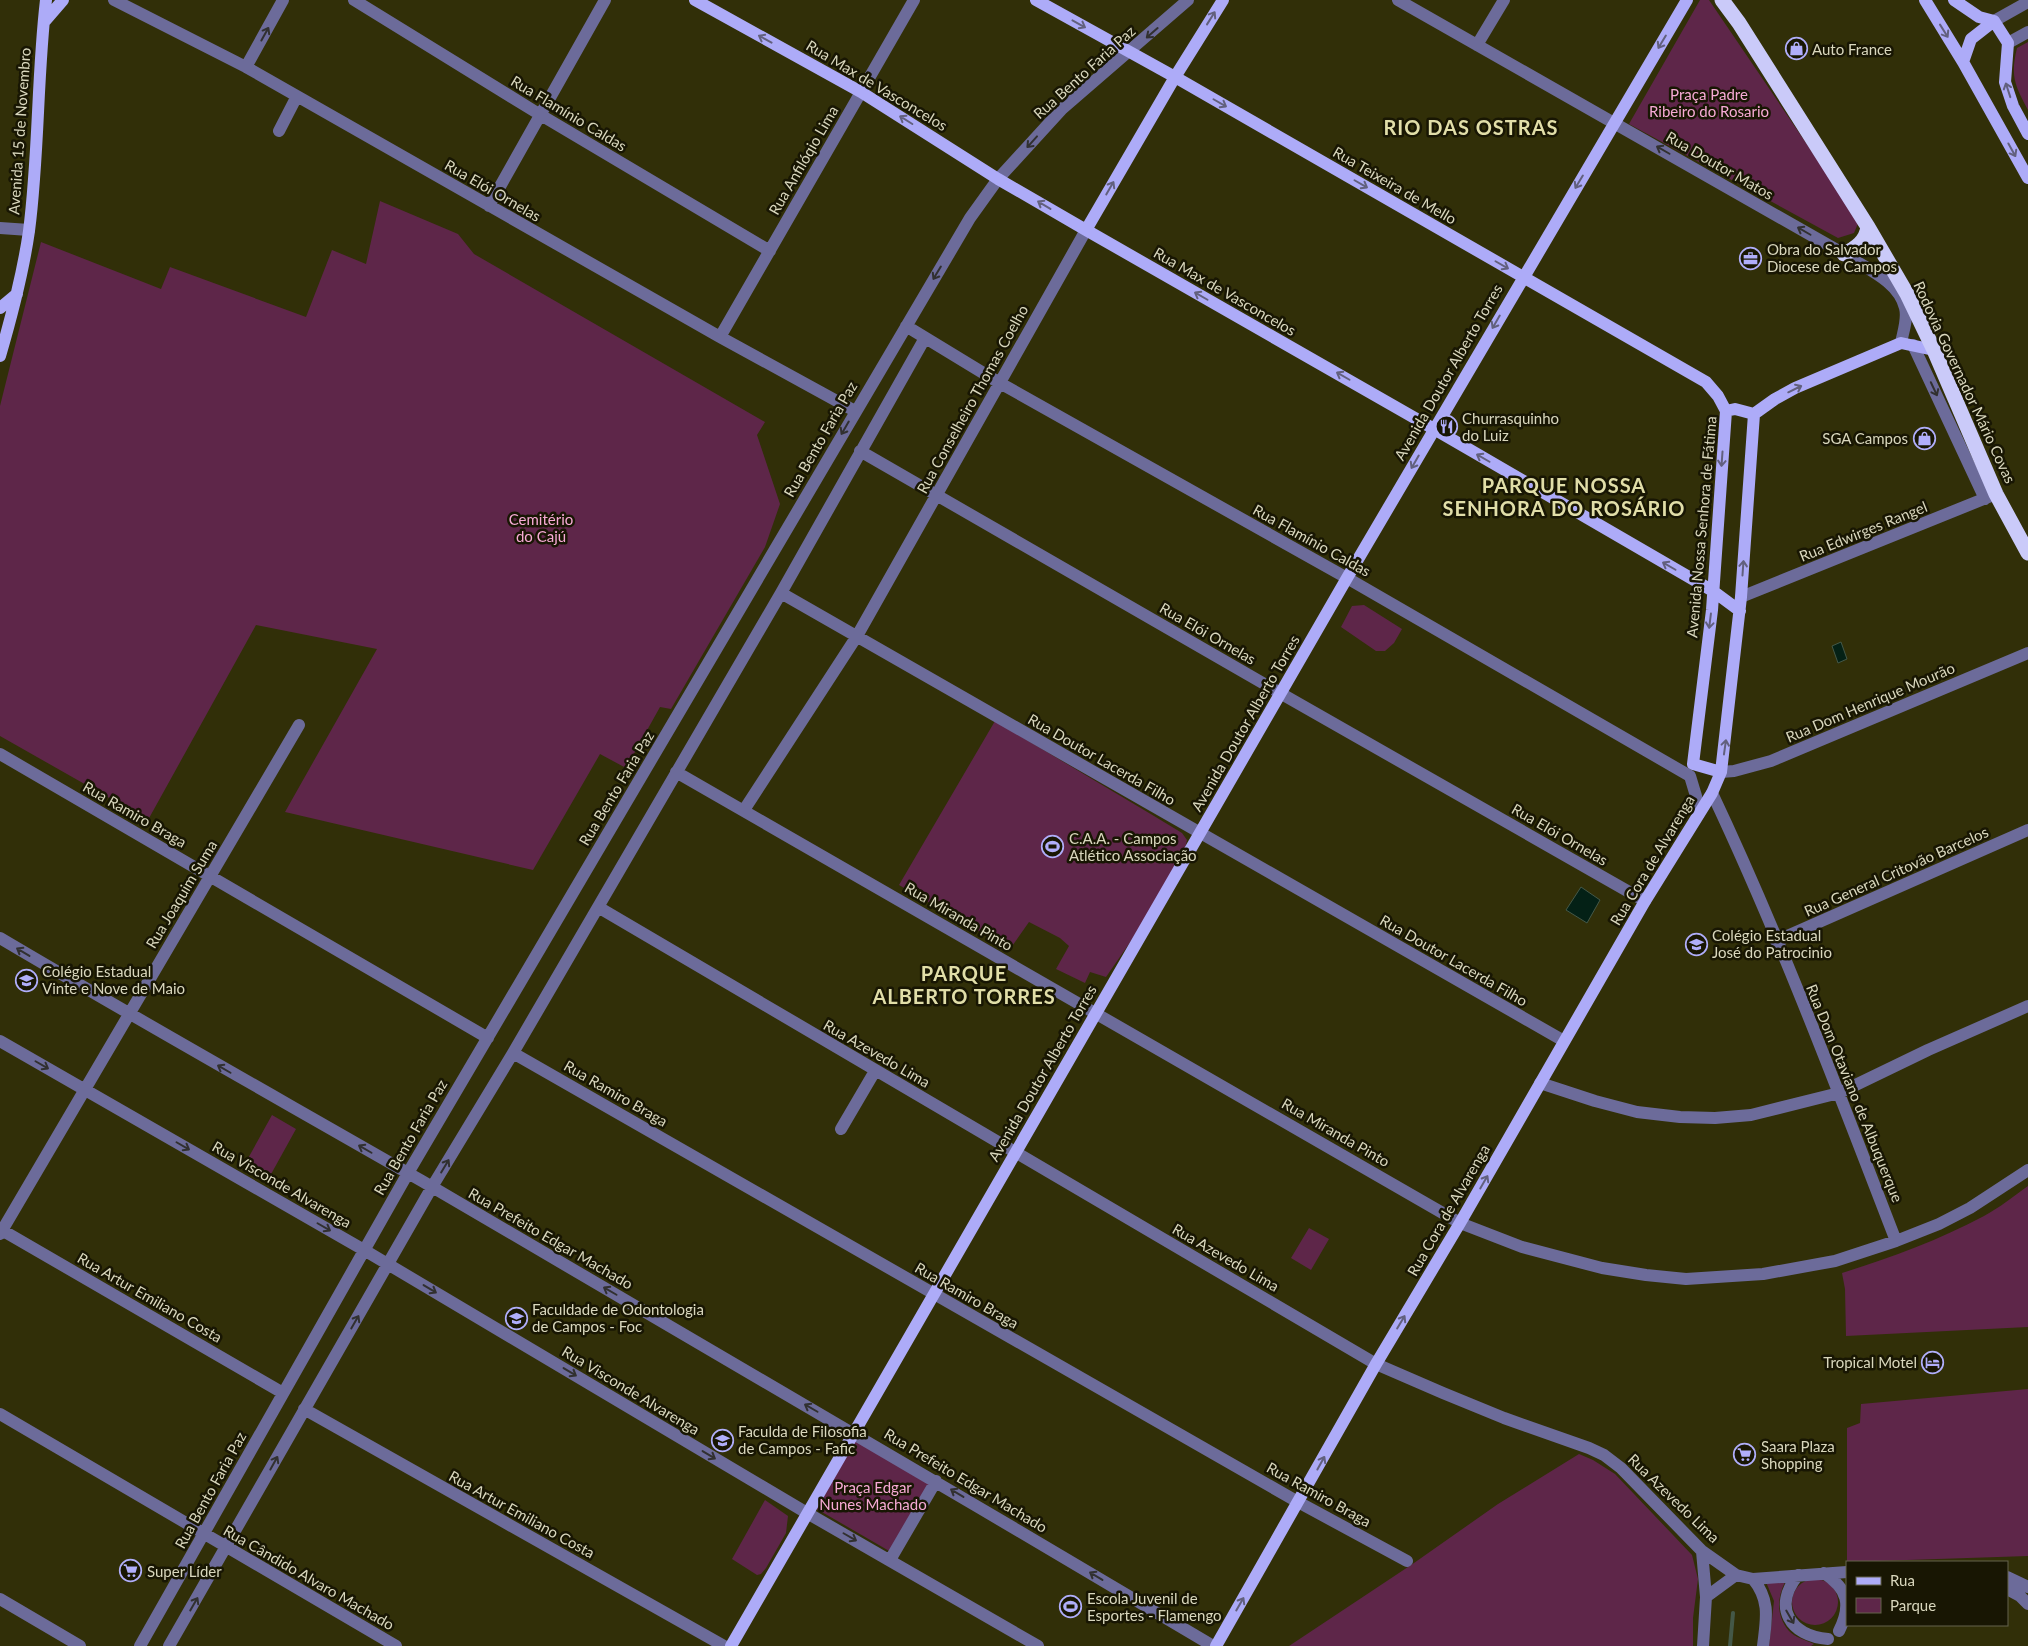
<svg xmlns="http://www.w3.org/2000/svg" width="2028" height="1646" viewBox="0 0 2028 1646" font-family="Lato,sans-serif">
  <rect width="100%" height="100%" fill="#312f08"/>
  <!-- green -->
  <path fill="#5e2649" d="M1700,0H1709L1859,221L1854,233L1838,238L1629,124Z
    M2028,42V110C2015,85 2010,77 2017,48Z
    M380,201L458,234L474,254L765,422L757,435L780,504L765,547L671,709L660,707L626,768L600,754L533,870L285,812L377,649L256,625L148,820L0,736V406L41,242L161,289L170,267L306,317L332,250L366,264Z
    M1364,605L1402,629L1394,643L1385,651H1376L1341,627L1352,606Z
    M995,721L1154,816L1182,833L1187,840L1184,853L1133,938L1106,977L1090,972L1085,983L1056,969L1069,946L1060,938L1029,922L1010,949L899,885Z
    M272,1115L296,1129L270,1176L246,1162Z
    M2028,1186V1327L1846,1336L1845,1289L1842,1273C1890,1258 1939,1240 1984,1216C1999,1208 2014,1196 2028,1186Z
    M1309,1228L1329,1239L1311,1270L1291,1258Z
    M2028,1389V1556L1847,1562V1428L1860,1423L1861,1404Z
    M855,1438L931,1483L891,1552L815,1508Z
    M1579,1454L1593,1460L1615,1474L1692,1555L1698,1579L1693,1618V1646H1289L1414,1563L1498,1504Z
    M765,1500L788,1516L786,1533L766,1568L761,1574L757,1575L732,1559Z
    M1792 1602a23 23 0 1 1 46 0a23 23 0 1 1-46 0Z
    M1766,1582H1785C1777,1598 1776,1616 1789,1631C1794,1637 1806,1640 1814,1644L1811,1646H1769L1774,1601Z"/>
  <!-- water -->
  <path fill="#042116" stroke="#445848" d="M1841,642L1847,659L1838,663L1832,646Z
    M1581,887L1600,900L1587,923L1566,910Z"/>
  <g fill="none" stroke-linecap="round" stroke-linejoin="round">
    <!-- stream -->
    <path stroke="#445848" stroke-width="4" d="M1730,1646L1733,1613"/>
    <!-- minor -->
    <path stroke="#6c6b9a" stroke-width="12" d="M114,0L246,67L720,337L855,411
      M354,0L539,114L770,251
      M1398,0L1844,254C1865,268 1899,281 1905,308C1908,319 1903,332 1901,343
      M1994,21L2028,2
      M2008,43L2028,32
      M1477,45L1504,0
      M246,67L283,0
      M279,131L297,96
      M489,206L605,0
      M0,228L29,230
      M906,326L998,382L1347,578L1690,776
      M720,337L914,0
      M1913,345L1985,499
      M860,451L1280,693L1645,901
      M781,593L1564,1041
      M1741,597L1996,494
      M0,754L488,1038
      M676,772L1460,1223L1522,1247L1602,1268L1646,1275L1686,1279L1763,1274L1835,1261L1896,1241L1939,1224L1970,1208L2028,1170
      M1721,772L1734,771L1771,761L2028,653
      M1690,776L1696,796L1698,815
      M1712,793C1781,939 1838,1091 1896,1241
      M744,810L857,636L1086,230
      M598,907L1376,1364L1443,1393L1504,1418L1589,1448L1604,1455L1621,1468L1702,1551L1736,1575L1753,1579L1847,1572
      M0,938C140,1021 281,1100 422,1181C687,1335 950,1490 1213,1646
      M1776,941L2028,830
      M0,1041L364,1250L807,1513L1038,1646
      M513,1053L1298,1502L1407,1561
      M1540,1083L1595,1101L1637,1112L1680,1117L1715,1118L1751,1115L1839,1093L1928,1050L2028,1006
      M841,1129L875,1071
      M0,1229L283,1393
      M0,1234L299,725
      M304,1409L724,1646
      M0,1414L396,1646
      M1702,1551L1706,1597L1703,1646
      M890,1560L936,1481
      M1824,1573C1848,1589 1852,1605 1839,1631
      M1798,1575C1772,1607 1790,1636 1828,1639
      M2007,1577L2028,1587
      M1753,1579C1771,1601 1766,1620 1763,1646
      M2007,1589L2020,1596L2028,1604
      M1706,1597L1736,1575
      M0,1599L80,1646
      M140,1646L408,1173L970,218L998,179L1062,109L1188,0
      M169,1646L432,1187L513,1053L781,593L925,338"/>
    <!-- major -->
    <path stroke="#adabf8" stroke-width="12" d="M695,0L861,92L998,179L1086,230L1434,429L1713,591L1740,611
      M1036,0L1175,77L1706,382L1718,396L1726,411
      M1925,0L1963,62L2028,178
      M1954,0L1979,17L1994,21L2008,43L2005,82L2013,106L2028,134
      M44,22L63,0
      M1963,62L1971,39L1994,21
      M1086,230L1175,77L1223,0
      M0,308L17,294
      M0,356C12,315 23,273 29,231C39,154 37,76 46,0
      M1726,411L1735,409L1754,414
      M1754,414L1775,399L1795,388L1901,343L1934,350
      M1721,772L1693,764L1712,610L1726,411
      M731,1646L1347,578L1687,0
      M1216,1646L1376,1364L1460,1223L1645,901L1712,793L1721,772L1741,597L1754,414"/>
    <!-- highway -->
    <path stroke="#cacaf9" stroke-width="15" d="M1722,0L1739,23L1868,227L1907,294L1934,350L1996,494L2028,553
      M1844,254C1856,248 1866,241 1868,227"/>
  </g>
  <!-- one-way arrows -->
  <defs><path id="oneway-shaft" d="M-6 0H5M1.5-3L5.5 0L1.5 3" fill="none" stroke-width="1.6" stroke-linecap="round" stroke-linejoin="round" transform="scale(1.25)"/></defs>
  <g stroke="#62607e">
    <use href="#oneway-shaft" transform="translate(1211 18) rotate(-58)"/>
    <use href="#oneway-shaft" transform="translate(1079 24) rotate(29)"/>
    <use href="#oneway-shaft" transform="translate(1944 31) rotate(58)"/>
    <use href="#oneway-shaft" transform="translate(765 39) rotate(-151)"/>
    <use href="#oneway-shaft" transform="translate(1662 42) rotate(121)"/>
    <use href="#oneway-shaft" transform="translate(2008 90) rotate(-108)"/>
    <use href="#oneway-shaft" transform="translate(1220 103) rotate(30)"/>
    <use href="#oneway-shaft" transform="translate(906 120) rotate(-148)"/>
    <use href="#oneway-shaft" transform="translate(2012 150) rotate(61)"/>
    <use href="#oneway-shaft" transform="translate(1579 182) rotate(121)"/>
    <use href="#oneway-shaft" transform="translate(1361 184) rotate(30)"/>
    <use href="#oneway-shaft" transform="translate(1110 188) rotate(-60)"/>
    <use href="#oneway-shaft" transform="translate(1044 205) rotate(-149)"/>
    <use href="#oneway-shaft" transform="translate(1502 265) rotate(30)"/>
    <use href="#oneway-shaft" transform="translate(1201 296) rotate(-150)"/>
    <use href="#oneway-shaft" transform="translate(1496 322) rotate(120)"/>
    <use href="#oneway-shaft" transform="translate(1343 376) rotate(-150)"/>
    <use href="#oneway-shaft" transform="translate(1795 389) rotate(-26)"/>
    <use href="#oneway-shaft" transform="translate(1483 458) rotate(-150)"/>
    <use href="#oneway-shaft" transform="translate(1722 459) rotate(94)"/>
    <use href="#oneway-shaft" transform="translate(1415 462) rotate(120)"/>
    <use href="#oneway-shaft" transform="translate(1669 566) rotate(-150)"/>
    <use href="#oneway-shaft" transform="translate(1743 568) rotate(-86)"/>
    <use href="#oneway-shaft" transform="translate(1710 621) rotate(97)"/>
    <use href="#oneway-shaft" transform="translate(1725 747) rotate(-82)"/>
    <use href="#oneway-shaft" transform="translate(1484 1182) rotate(-60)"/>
    <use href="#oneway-shaft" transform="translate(1401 1322) rotate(-59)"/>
    <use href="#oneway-shaft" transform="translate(1321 1463) rotate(-61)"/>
    <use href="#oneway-shaft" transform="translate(1240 1604) rotate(-60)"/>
  </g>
  <g stroke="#313030">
    <use href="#oneway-shaft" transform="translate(1152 33) rotate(139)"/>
    <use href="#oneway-shaft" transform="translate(265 34) rotate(-61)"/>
    <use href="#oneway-shaft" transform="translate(1032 142) rotate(132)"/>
    <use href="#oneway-shaft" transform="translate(1663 150) rotate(-150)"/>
    <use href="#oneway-shaft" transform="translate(1804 231) rotate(-150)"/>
    <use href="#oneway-shaft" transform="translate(937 273) rotate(121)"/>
    <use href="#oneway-shaft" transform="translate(1934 389) rotate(65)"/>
    <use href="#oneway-shaft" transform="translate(845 428) rotate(120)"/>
    <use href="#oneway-shaft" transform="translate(23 952) rotate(-149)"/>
    <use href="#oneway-shaft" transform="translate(42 1065) rotate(30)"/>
    <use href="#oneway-shaft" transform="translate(224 1069) rotate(-150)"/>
    <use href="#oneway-shaft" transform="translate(183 1146) rotate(30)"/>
    <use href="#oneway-shaft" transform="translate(365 1149) rotate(-150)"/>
    <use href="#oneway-shaft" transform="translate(445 1166) rotate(-59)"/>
    <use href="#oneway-shaft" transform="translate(324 1227) rotate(30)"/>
    <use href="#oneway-shaft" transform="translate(430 1289) rotate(31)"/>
    <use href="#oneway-shaft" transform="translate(610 1291) rotate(-150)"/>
    <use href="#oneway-shaft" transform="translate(355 1322) rotate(-60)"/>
    <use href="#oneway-shaft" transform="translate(570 1372) rotate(31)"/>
    <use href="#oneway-shaft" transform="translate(811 1408) rotate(-150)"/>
    <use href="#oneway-shaft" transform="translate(709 1455) rotate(31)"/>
    <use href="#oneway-shaft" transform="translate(274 1463) rotate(-61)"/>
    <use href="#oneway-shaft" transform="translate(957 1493) rotate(-149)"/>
    <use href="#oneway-shaft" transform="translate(850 1537) rotate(30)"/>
    <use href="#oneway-shaft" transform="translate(1096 1576) rotate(-149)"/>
    <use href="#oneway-shaft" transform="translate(194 1604) rotate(-60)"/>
    <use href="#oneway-shaft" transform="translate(1790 1617) rotate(60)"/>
  </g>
  <!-- icons -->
  <defs>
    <symbol id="shop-ring" viewBox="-11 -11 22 22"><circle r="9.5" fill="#181603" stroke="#b0aefa" stroke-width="1.5"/><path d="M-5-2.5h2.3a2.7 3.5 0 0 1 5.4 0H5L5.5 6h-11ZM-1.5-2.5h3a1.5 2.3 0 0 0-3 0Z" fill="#b0aefa"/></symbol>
    <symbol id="office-ring" viewBox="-11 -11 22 22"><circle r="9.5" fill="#181603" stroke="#b0aefa" stroke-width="1.5"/><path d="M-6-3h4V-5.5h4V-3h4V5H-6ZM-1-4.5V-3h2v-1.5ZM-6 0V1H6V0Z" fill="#b0aefa"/></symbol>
    <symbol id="restaurant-ring" viewBox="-11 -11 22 22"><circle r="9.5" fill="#181603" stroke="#b0aefa" stroke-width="1.5"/><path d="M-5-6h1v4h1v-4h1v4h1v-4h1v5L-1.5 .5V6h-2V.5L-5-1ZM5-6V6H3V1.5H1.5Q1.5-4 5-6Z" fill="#b0aefa"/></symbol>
    <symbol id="stadium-ring" viewBox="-11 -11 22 22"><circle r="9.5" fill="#181603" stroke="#b0aefa" stroke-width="1.5"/><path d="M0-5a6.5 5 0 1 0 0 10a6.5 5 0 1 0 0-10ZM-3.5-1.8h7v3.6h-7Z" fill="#b0aefa"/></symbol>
    <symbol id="school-ring" viewBox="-11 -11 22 22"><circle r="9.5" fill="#181603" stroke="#b0aefa" stroke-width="1.5"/><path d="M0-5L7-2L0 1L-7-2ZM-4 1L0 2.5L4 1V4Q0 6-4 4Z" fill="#b0aefa"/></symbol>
    <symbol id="university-ring" viewBox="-11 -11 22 22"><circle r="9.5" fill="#181603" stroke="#b0aefa" stroke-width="1.5"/><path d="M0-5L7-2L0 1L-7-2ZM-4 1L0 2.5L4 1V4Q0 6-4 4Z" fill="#b0aefa"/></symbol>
    <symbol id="hotel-ring" viewBox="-11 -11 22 22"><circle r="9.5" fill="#181603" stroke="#b0aefa" stroke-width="1.5"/><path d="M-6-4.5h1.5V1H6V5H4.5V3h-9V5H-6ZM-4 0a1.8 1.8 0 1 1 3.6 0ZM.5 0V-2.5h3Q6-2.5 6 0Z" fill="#b0aefa"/></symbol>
    <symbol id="supermarket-ring" viewBox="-11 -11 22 22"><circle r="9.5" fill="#181603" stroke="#b0aefa" stroke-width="1.5"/><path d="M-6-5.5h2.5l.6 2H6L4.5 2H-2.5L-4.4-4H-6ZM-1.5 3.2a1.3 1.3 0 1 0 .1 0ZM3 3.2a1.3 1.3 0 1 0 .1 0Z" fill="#b0aefa"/></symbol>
  </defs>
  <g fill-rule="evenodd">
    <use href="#shop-ring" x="1784" y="36" width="25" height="25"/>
    <use href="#office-ring" x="1738" y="246" width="25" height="25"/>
    <use href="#restaurant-ring" x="1434" y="414" width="25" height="25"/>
    <use href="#shop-ring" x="1912" y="426" width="25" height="25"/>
    <use href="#stadium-ring" x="1040" y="834" width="25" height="25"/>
    <use href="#school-ring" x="1684" y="932" width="25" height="25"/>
    <use href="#school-ring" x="14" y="968" width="25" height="25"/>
    <use href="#university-ring" x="504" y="1306" width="25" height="25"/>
    <use href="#hotel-ring" x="1920" y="1350" width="25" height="25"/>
    <use href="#university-ring" x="710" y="1428" width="25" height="25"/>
    <use href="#supermarket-ring" x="1732" y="1442" width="25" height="25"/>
    <use href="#supermarket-ring" x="118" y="1558" width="25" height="25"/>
    <use href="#stadium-ring" x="1058" y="1594" width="25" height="25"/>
  </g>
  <g text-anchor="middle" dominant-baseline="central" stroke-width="5" stroke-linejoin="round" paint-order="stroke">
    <!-- poi labels -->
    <g font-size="15" fill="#d9d7bd" stroke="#181603" text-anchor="start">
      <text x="1812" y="49">Auto France</text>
      <text x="1767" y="249">Obra do Salvador<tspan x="1767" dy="17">Diocese de Campos</tspan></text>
      <text x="1462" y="418">Churrasquinho<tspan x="1462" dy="17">do Luiz</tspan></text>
      <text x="1908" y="438" text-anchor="end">SGA Campos</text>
      <text x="1069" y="838">C.A.A. - Campos<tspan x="1069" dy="17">Atlético Associação</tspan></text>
      <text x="1712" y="935">Colégio Estadual<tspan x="1712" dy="17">José do Patrocinio</tspan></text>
      <text x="42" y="971">Colégio Estadual<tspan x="42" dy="17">Vinte e Nove de Maio</tspan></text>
      <text x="532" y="1309">Faculdade de Odontologia<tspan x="532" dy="17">de Campos - Foc</tspan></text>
      <text x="1917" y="1362" text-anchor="end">Tropical Motel</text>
      <text x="738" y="1431">Faculda de Filosofia<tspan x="738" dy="17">de Campos - Fafic</tspan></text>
      <text x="1761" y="1446">Saara Plaza<tspan x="1761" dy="17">Shopping</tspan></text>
      <text x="147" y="1571">Super Líder</text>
      <text x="1087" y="1598">Escola Juvenil de<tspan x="1087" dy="17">Esportes - Flamengo</tspan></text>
    </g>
    <!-- street labels -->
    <g font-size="15" fill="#d9d7bd" stroke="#181603">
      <text transform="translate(1084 72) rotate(-42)">Rua Bento Faria Paz</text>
      <text transform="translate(877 85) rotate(31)">Rua Max de Vasconcelos</text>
      <text transform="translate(569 113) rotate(31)">Rua Flamínio Caldas</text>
      <text transform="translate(19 131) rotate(-86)">Avenida 15 de Novembro</text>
      <text transform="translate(803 160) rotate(-60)">Rua Anfilóqio Lima</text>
      <text transform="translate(1720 165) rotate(30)">Rua Doutor Matos</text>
      <text transform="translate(1395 185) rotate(30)">Rua Teixeira de Mello</text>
      <text transform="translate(493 190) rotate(30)">Rua Elói Ornelas</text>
      <text transform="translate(1225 291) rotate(30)">Rua Max de Vasconcelos</text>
      <text transform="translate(1448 372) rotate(-60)">Avenida Doutor Alberto Torres</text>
      <text transform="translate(1965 382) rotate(65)">Rodovia Governador Mário Covas</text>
      <text transform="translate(972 399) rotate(-61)">Rua Conselheiro Thomas Coelho</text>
      <text transform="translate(820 439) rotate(-60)">Rua Bento Faria Paz</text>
      <text transform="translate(1701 527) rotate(-85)">Avenida Nossa Senhora de Fátima</text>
      <text transform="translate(1863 531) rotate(-22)">Rua Edwirges Rangel</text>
      <text transform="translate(1312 540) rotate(29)">Rua Flamínio Caldas</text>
      <text transform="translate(1208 633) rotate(30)">Rua Elói Ornelas</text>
      <text transform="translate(1870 702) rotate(-23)">Rua Dom Henrique Mourão</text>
      <text transform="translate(1245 723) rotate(-60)">Avenida Doutor Alberto Torres</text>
      <text transform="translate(1102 759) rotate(30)">Rua Doutor Lacerda Filho</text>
      <text transform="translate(616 788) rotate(-59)">Rua Bento Faria Paz</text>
      <text transform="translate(135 814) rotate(30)">Rua Ramiro Braga</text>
      <text transform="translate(1560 834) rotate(30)">Rua Elói Ornelas</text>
      <text transform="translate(1652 860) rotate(-59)">Rua Cora de Alvarenga</text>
      <text transform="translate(1896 871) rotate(-24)">Rua General Critovão Barcelos</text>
      <text transform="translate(181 894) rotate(-59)">Rua Joaquim Suma</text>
      <text transform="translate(959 916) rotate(30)">Rua Miranda Pinto</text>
      <text transform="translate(1454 960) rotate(30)">Rua Doutor Lacerda Filho</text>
      <text transform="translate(877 1053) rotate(30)">Rua Azevedo Lima</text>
      <text transform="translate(1042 1073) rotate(-60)">Avenida Doutor Alberto Torres</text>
      <text transform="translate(616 1093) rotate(30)">Rua Ramiro Braga</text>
      <text transform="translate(1855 1093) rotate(68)">Rua Dom Otaviano de Albuquerque</text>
      <text transform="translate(1336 1132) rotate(30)">Rua Miranda Pinto</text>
      <text transform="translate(410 1137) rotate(-60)">Rua Bento Faria Paz</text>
      <text transform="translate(282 1184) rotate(30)">Rua Visconde Alvarenga</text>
      <text transform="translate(1448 1210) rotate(-60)">Rua Cora de Alvarenga</text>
      <text transform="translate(551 1238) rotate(30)">Rua Prefeito Edgar Machado</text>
      <text transform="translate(1226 1257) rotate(30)">Rua Azevedo Lima</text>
      <text transform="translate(967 1295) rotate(30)">Rua Ramiro Braga</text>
      <text transform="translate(150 1297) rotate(30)">Rua Artur Emiliano Costa</text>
      <text transform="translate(631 1390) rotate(31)">Rua Visconde Alvarenga</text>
      <text transform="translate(966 1480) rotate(31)">Rua Prefeito Edgar Machado</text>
      <text transform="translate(210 1490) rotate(-61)">Rua Bento Faria Paz</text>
      <text transform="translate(1319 1494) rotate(29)">Rua Ramiro Braga</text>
      <text transform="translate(1674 1498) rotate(44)">Rua Azevedo Lima</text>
      <text transform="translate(522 1514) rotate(29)">Rua Artur Emiliano Costa</text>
      <text transform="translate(309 1577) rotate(30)">Rua Cândido Alvaro Machado</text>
    </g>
    <!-- park labels -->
    <g font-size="15" fill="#f7aad5" stroke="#181603">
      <text x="1709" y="94">Praça Padre<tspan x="1709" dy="17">Ribeiro do Rosario</tspan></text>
      <text x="541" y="519">Cemitério<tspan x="541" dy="17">do Cajú</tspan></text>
      <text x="873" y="1487">Praça Edgar<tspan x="873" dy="17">Nunes Machado</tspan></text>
    </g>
    <!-- district labels -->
    <g font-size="20" font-weight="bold" letter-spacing="1" fill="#e1dea8" stroke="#181603">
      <text x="1471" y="127">RIO DAS OSTRAS</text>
      <text x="1564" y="485">PARQUE NOSSA<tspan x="1564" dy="23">SENHORA DO ROSÁRIO</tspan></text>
      <text x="964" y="973">PARQUE<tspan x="964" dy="23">ALBERTO TORRES</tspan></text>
    </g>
  </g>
  <!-- legend -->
  <rect x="1846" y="1561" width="162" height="65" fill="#181603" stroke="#65634d"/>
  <rect x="1856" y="1577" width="25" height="8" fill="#adabf8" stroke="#65634d"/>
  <text x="1890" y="1586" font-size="15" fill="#d9d7bd">Rua</text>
  <rect x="1856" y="1598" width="25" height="15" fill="#5e2649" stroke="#65634d"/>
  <text x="1890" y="1611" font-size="15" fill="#d9d7bd">Parque</text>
</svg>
